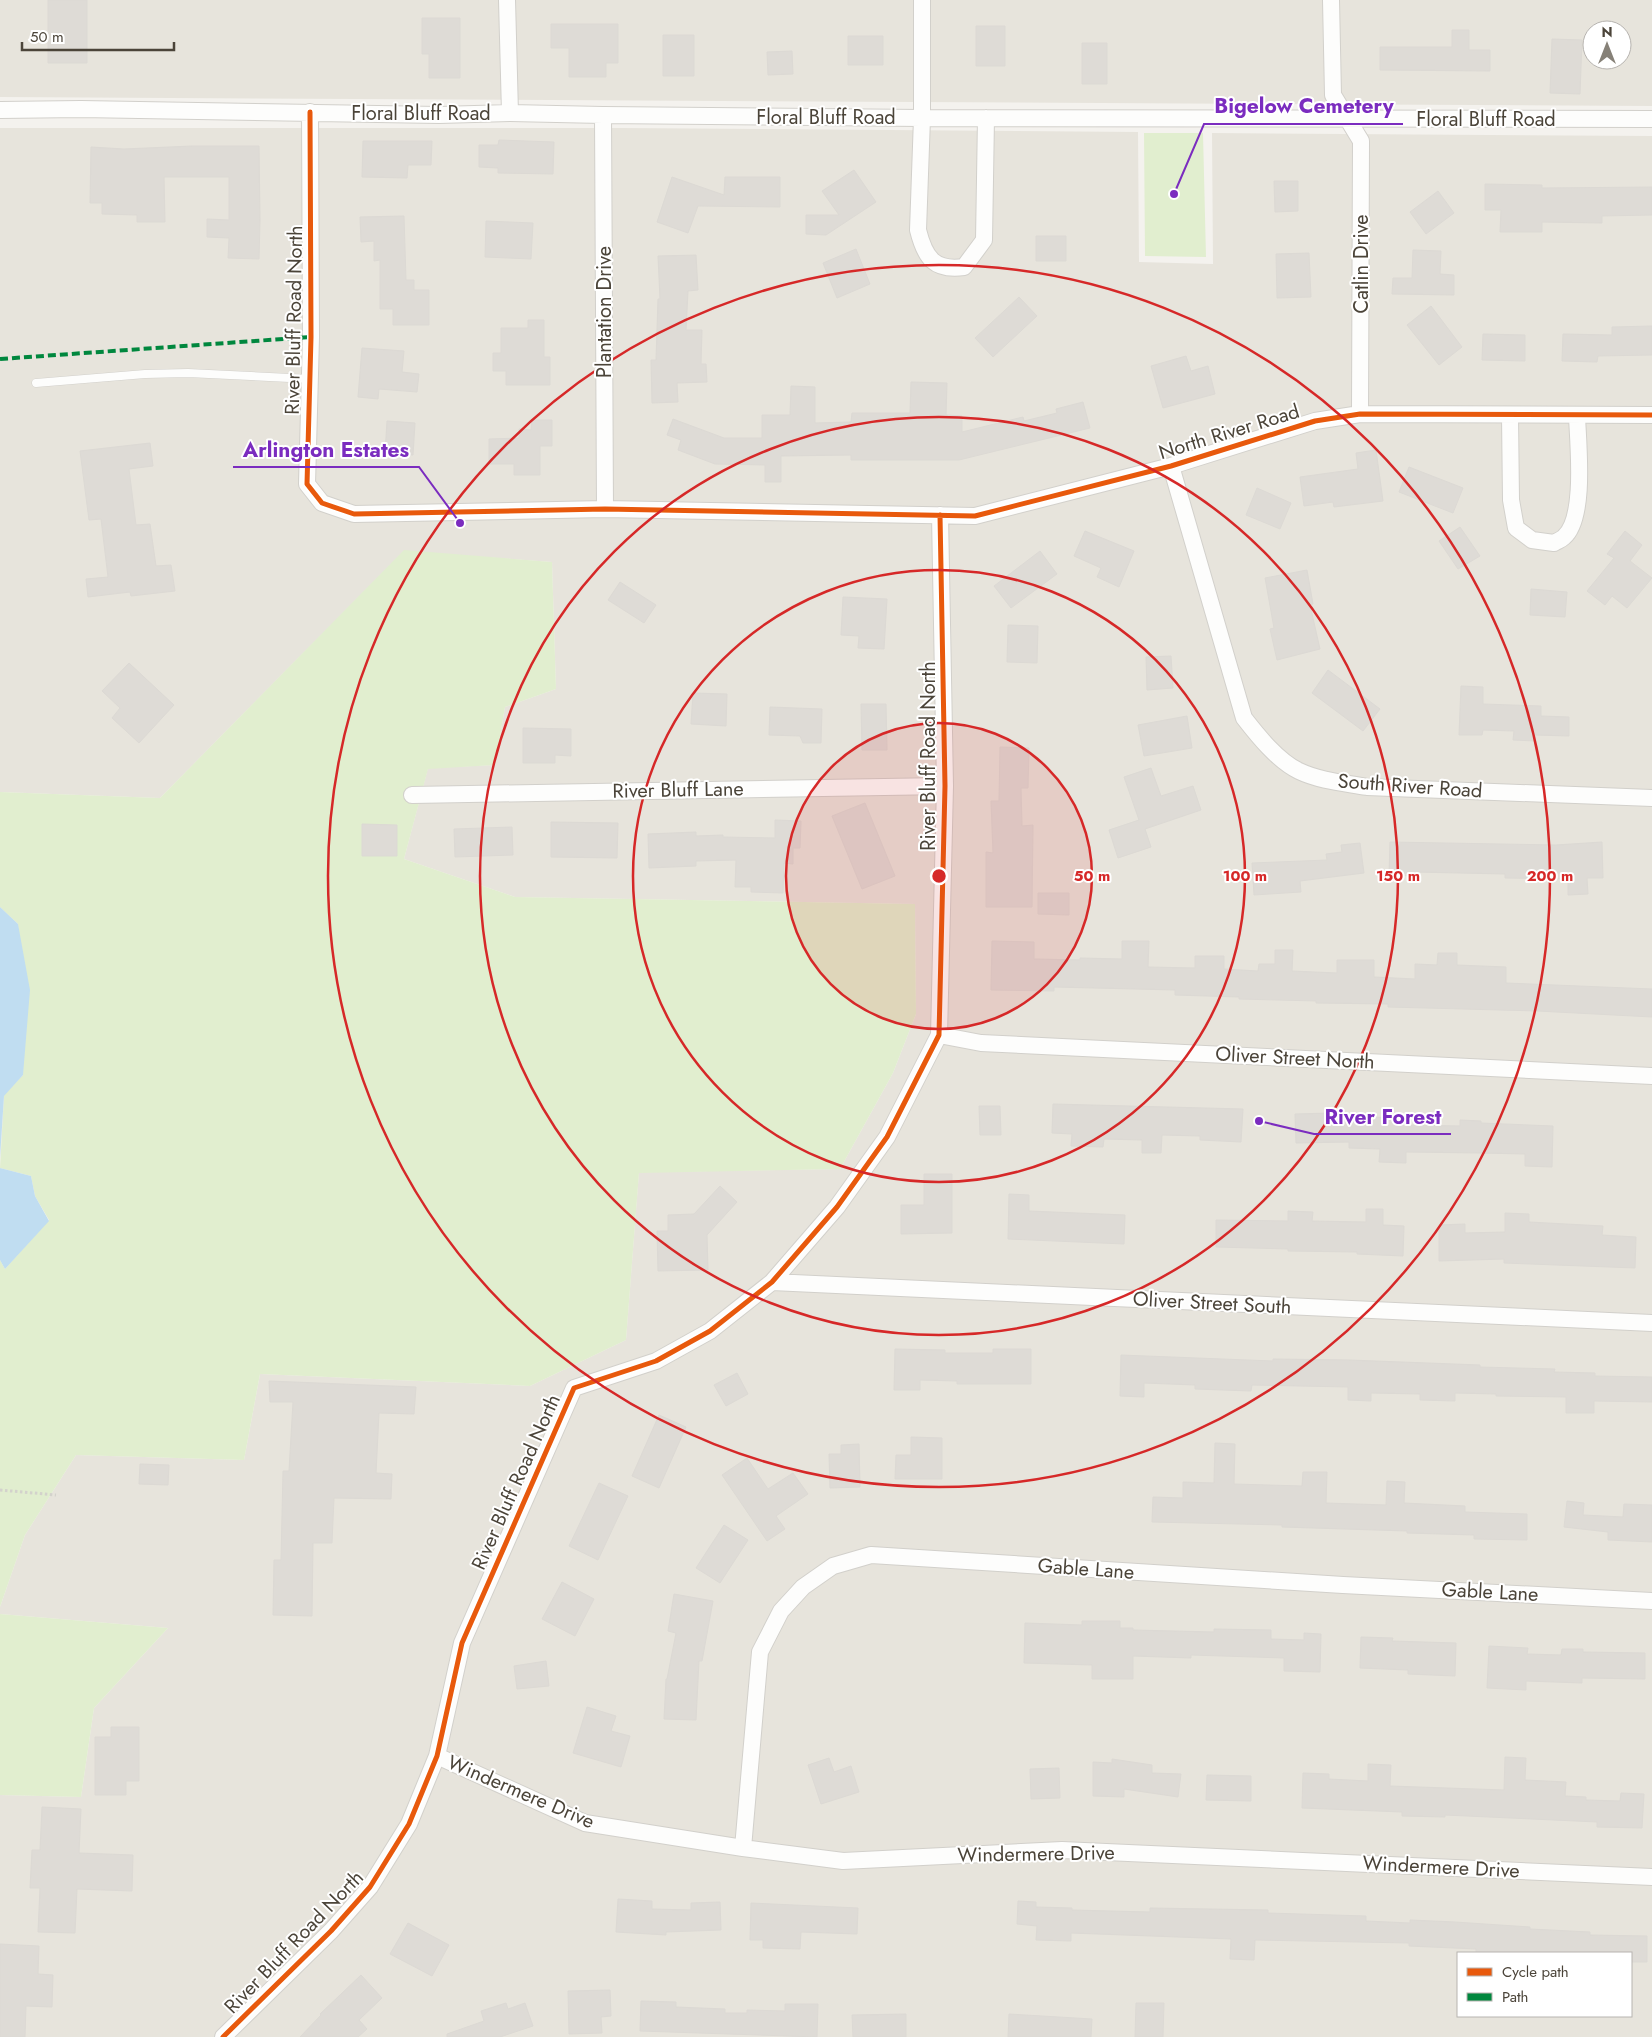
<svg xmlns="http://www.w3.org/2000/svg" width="1652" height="2037" viewBox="0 0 1652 2037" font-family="Jost,sans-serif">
  <rect width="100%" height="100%" fill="#f4f2ee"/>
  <!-- residential -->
  <path fill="#e7e4dc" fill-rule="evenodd" d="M0,0H1652V106L0,97ZM1592,30H1622V60H1592Z
    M0,128H621L1138,132L1139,262L1213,264L1212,133L1652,136V2037H0V1795L81,1797L94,1708L168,1628L0,1614V1607L25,1535L76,1455L244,1460L260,1374L530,1386L626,1340L639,1172L840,1169L893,1073L916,1014L915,904L515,897L404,859L428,768L495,765L505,707L556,689L552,562L404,551L160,798L0,792ZM1458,1953H1631V2016H1458Z"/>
  <!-- green -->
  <path fill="#e1eecf" d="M1144,133H1203L1206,257L1145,256Z
    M404,550L552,562L556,689L505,707L495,765L428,769L404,859L515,897L915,904L916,1014L893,1073L840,1169L639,1173L626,1340L530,1386L260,1374L244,1460L76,1455L25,1535L0,1607V1260L5,1269L49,1220L35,1196L31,1176L0,1168L4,1095L23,1075L18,924L0,907V792L160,798Z
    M0,1614L168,1628L94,1708L81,1797L0,1795Z"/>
  <!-- water -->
  <path fill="#c0ddf1" d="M0,907L18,924L30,990L23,1075L4,1096L0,1158Z
    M0,1168L31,1176L35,1196L49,1221L5,1269L0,1260Z"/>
  <!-- building -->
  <path fill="#dedbd6" stroke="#dcd9d4" d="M48,0H87V63H48Z
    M422,18H460V78H429V54H422Z
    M551,24H618V63H606V77H569V48H551Z
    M976,26H1005V66H976Z
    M1452,30H1469V50H1490V71L1380,70V47H1452Z
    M663,35H694V76H663Z
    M848,36H883V65H848Z
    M1552,39L1582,40L1580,94L1550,93Z
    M1082,43H1107V84H1082Z
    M792,51L793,74L768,75L767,52Z
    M499,140L554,142L553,174L498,173V168L479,167V145H498Z
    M363,141H432L431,165H408L407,178L362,177Z
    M192,146H259L260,221L259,259L228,258L229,238L207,237V219L229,220V177H164L165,222H137V215L102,214V203H90L91,147L124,149Z
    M854,170L876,202L826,235L806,234V215H839L822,191Z
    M672,177L724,195L725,177H780V207L698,206L688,233L657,222Z
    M1274,181H1298V211L1275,212Z
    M1485,184L1542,185V188L1652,187V215L1602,216V223L1542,222V232H1500L1501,210H1485Z
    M1438,191L1454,213L1426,234L1410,212Z
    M404,216L406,280H414V290H429V325H393V309H380V260L374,261V241L361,242L360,217Z
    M486,221L533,223L531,259L485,257Z
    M1036,236H1066V261H1036Z
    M856,249L870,284L837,298L823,263Z
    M1413,250L1441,251L1440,274L1454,275V295L1392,294L1393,278H1412Z
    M1309,253L1311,297L1277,298L1276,254Z
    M696,255L698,290L688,291L686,330H702L701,364H706L707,382L677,383L678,402L652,403L651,360H656L658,299H660L658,256Z
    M1019,297L1037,316L993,357L975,338Z
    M1431,306L1462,347L1439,365L1407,325Z
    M528,320H544V357H550V385H506V371H493V353H501V328H528Z
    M1652,326V355L1598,356L1597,362L1562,361L1563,334L1612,335V327Z
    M1483,334L1525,335V361L1482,360Z
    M362,348L404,351L402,372L419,374L417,392L379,389L378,399L358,397Z
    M1186,356L1191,371L1208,366L1215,394L1163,408L1151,366Z
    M911,382L947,383L946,415L962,416V432L1023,417L1024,421L1057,413L1056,409L1083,402L1090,428L959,460H851V455L781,456V482H765V465L715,464L678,450L681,440L667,435L673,419L724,438H762V415H790L791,386L815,387V423L851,422L852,413H910Z
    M532,420H552V446H540V475H514V464H489V439L519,438V429L531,430Z
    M387,421L415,423L413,455L385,454Z
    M150,443L153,466L129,469L136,525L150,524L156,566L171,565L175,591L131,596L130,592L88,597L86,579L108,577L101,519L89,520L80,451Z
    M1376,450L1383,501L1334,507L1333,502L1304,506L1300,477L1358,469L1356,453Z
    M1409,467L1463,488L1453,513L1399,492Z
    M1257,488L1291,503L1280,529L1246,515Z
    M1460,527L1480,556L1458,569L1439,541Z
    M1085,531L1134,551L1119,587L1097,577L1101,568L1074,556Z
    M1625,531L1642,545L1630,561L1652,578L1627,608L1612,596L1605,605L1587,591L1614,558L1607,554Z
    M1040,551L1057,574L1011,608L994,586Z
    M1307,570L1313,604L1310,605L1320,649L1277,660L1270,629L1274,628L1265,578Z
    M620,582L656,605L644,623L608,600Z
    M1531,589L1567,592L1565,617L1530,615Z
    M843,597L887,599L884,649L858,648L859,636L841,635Z
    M1008,625L1038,626L1037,663L1007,662Z
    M1171,656L1173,688L1147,690L1146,657Z
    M129,663L174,705L139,743L112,718L120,708L102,691Z
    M1328,670L1380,709L1363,731L1312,693Z
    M1461,686L1483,687V704L1541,706V716L1569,717V736L1535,735V741L1513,740L1514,731L1483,730L1482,735H1459Z
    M693,693L727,694L726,726L691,724Z
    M861,704H886L887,750H862Z
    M770,707L822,709L821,743H803L800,736L769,735Z
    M1187,716L1192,748L1144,756L1138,725Z
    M523,728L571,729V756L555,755V763H523Z
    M1000,747L1029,748L1028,788H1021L1022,826L1033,825L1032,907H986V852L993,853L991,801H999Z
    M1151,768L1161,796L1193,786L1201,810L1145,829L1151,847L1118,858L1109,830L1139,820L1124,777Z
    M865,803L895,876L862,889L832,816Z
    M775,820L801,821L800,848H793V864L784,863L783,893L751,892V887H735L736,860L696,861V866L649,868L648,834L696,832V836L723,835V837L775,838Z
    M551,822L618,823L617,858L551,857Z
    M362,824L397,825V856H362Z
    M512,827L513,855L455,857L454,829Z
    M1390,842L1556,845L1602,842L1603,878H1587L1588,894L1568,895V879L1505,878V874L1414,872V876L1389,875Z
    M1360,843L1364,873L1300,881L1301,892L1254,895L1252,863L1327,860L1326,854L1342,852L1341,845Z
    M1038,893H1069V915L1038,914Z
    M992,941L1034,942V959L1080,960V958L1122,959V941H1149L1148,967L1195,968V956H1224V969L1258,971L1259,964H1275V950H1293L1292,971L1337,973V960H1374V977L1415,979V964L1437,965L1438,953H1457V965L1506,967V983L1652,989V1017L1537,1011L1388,1007V1004L1316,1003V1001L1239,999V997L1175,995V990L1054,987V991L991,990Z
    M1053,1104L1243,1109L1241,1142L1200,1140V1136L1162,1135L1161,1153H1142V1140L1104,1139L1103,1147L1071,1146L1072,1134L1052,1133Z
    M979,1106H1000L1001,1135H980Z
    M1331,1113V1116L1407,1118V1125L1460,1126V1120L1481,1121V1123L1553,1126L1552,1167L1525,1166V1154L1480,1153L1406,1152V1163L1379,1162L1380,1149L1349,1148V1142L1296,1143L1295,1114Z
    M924,1174H952V1233L901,1234V1205H924Z
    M720,1186L737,1202L707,1235L708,1270L658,1271L657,1231H668V1215L694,1214Z
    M1009,1194L1029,1195V1211L1125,1215L1124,1244L1008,1239Z
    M1366,1209H1383V1225L1404,1226L1403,1256L1357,1254V1252L1288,1251V1249L1216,1247V1220L1288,1221V1211L1313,1212L1312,1221L1366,1222Z
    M1505,1213L1529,1214V1222L1603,1226L1602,1235L1636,1237L1635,1268L1504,1263V1259L1439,1261V1225L1465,1224V1233L1505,1232Z
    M895,1349L945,1350V1353H993V1349H1031V1384H957V1381L920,1380V1390H894Z
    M1121,1355L1273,1361V1359L1349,1360L1480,1365V1367L1555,1369L1554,1372L1595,1373V1376L1652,1377V1402L1594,1401V1413H1566V1397L1496,1396V1394L1455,1393V1401L1420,1400V1394L1371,1393V1401L1348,1400V1387L1252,1385L1251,1391L1195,1389V1385L1144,1383V1397L1120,1396Z
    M737,1373L748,1394L726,1406L714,1385Z
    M269,1381L416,1387L414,1414L379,1413L376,1473L392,1474L391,1499L334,1498L332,1543H313L312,1616L273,1615L274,1560H281L283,1471H289L293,1402H270Z
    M659,1415L686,1427L659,1488L632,1476Z
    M911,1437L942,1438V1479H895L896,1455H911Z
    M1215,1443L1235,1444L1234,1484L1302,1486L1303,1472H1327L1326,1503L1386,1505L1387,1481L1405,1482L1404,1503L1465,1506V1512L1527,1514V1540L1474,1539V1535L1407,1533V1531L1282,1527V1525L1152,1522L1153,1497L1183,1498V1482L1214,1483Z
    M859,1444L860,1487L830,1488L829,1454H841V1445Z
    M747,1458L768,1489L793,1473L808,1494L776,1516L785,1529L767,1541L722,1475Z
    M140,1464L169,1465L168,1485L139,1484Z
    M599,1483L628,1496L598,1560L569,1546Z
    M1567,1501L1584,1503L1583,1515L1623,1517L1624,1504L1652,1505V1542L1608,1540V1532L1564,1527Z
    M724,1525L748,1540L720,1583L696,1568Z
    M562,1582L594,1599L575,1636L542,1619Z
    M674,1594L713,1601L702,1661H699L696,1720L664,1719L666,1679H667L676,1633L668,1631Z
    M1082,1621H1120V1628H1133V1630L1214,1632V1629L1271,1630V1639L1304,1640V1633L1321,1634L1320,1672L1284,1671V1658L1191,1655V1658L1133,1656V1679H1092V1665L1024,1663L1025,1623L1082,1625Z
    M1361,1637L1393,1638L1392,1641L1456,1643L1455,1676L1408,1674V1670L1360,1668Z
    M1489,1646L1528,1648L1527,1654L1561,1655L1562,1649H1583V1652L1645,1653V1679L1582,1678V1683L1526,1681V1690L1487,1688Z
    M546,1661L549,1686L517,1689L514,1666Z
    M587,1707L616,1716L611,1731L630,1736L621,1767L573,1753Z
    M111,1727H139V1781H126V1795H95V1737H111Z
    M1505,1757L1526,1758L1525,1780L1566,1782L1565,1796L1586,1797V1800L1620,1801L1621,1793L1644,1794L1642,1828L1597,1827V1822L1445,1815V1817L1402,1816V1812L1302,1808L1303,1773L1329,1774V1779L1368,1781V1764L1391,1765L1390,1786L1504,1790Z
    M829,1758L834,1772L851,1766L859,1792L821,1804L808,1765Z
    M1112,1759L1152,1765V1773L1181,1774L1178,1797L1124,1789V1797L1093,1796V1762L1112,1763Z
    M1059,1768L1060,1798L1031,1799L1030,1769Z
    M1207,1775L1251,1776V1801L1206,1800Z
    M42,1807L81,1809L79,1853L133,1855L132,1891L77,1889L75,1933L38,1932L40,1888H30L32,1850H40Z
    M618,1899L652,1901V1909L691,1910V1903L720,1902L721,1930L666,1932V1935L616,1932Z
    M1018,1901L1036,1902V1907L1072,1908V1910L1150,1912V1908L1268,1910V1913L1366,1916V1921L1410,1923V1920L1455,1922L1530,1927V1929L1590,1932V1935L1647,1936V1962H1631V1953H1476V1949L1409,1946V1943L1255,1940L1254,1960L1230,1959L1231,1939L1071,1933V1941L1036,1940L1037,1926L1017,1924Z
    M751,1903L858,1908L857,1934L801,1932L800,1949L763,1948V1940H750Z
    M408,1923L449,1945L432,1976L390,1954Z
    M0,1944L39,1946L38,1974L53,1975L52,2007L26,2006L25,2037H0Z
    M361,1975L382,1998L359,2020L367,2029L358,2037H300L321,2015L320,2014Z
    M610,1990L611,2016L601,2017L602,2033L569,2034L568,1991Z
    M641,2001L676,2002V2007L725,2009V2013H747V2010L785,2011V2004H818L817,2037L640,2031Z
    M506,2003L508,2009L525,2003L533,2026L500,2037H447V2034L484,2021L481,2011Z
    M1136,2003H1164L1163,2037H1135Z
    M906,2014V2037H853L852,2015Z
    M1009,2014L1092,2019L1091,2037H1008Z"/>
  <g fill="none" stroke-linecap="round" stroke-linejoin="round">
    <defs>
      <path id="service" d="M36,383L145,374L188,373L310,379"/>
      <path id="minor" d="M507,0L510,113
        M922,0V118L918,230C925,258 934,271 964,267L984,240L986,118
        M1331,0L1333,95L1361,141L1360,414
        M0,110L81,109L439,115L510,113L603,115L922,118L1652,119
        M310,112L311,337L307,484L322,503L354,514L605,509L975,516L1171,466L1315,421L1360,414L1652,415
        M603,115L605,509
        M1510,416L1511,500L1516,528L1532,540L1554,543C1557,541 1561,540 1564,537C1586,518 1578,444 1577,416
        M1171,466L1244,718C1258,736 1278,761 1299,771C1320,781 1345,783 1367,787L1652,798
        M412,795L945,786
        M939,1035L981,1043L1652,1076
        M772,1282L1652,1323
        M437,1756L585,1823L743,1848L843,1861L1062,1850L1652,1877
        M743,1848L760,1652L781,1611L803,1587L833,1566L871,1555L1343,1585L1652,1601
        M223,2037L331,1931L370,1887L409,1824L437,1756L462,1643L574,1388L656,1361L710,1331L772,1282L837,1207L887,1137L939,1035L945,786L940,515"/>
    </defs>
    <!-- service casing -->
    <use href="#service" stroke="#d2d0cb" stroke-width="9"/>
    <!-- minor casing -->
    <use href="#minor" stroke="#d2d0cb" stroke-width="18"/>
    <!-- path -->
    <path stroke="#d3d2cc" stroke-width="3" stroke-dasharray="2.5 2.5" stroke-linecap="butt" d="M0,1490L56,1495"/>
    <!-- service -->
    <use href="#service" stroke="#fdfdfc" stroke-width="8"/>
    <!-- minor -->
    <use href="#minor" stroke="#fdfdfc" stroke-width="16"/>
    <!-- quiet -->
    <path stroke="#00873e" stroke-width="4" stroke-dasharray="8 4" stroke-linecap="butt" d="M0,359L311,337"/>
    <defs>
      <path id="cycleway" d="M310,112L311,337L307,484L322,503L354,514L605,509L975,516L1171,466L1315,421L1360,414L1652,415
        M223,2037L331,1931L370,1887L409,1824L437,1756L462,1643L574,1388L656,1361L710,1331L772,1282L837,1207L887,1137L939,1035L945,786L940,515"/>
    </defs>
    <!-- cycleway casing -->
    <use href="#cycleway" stroke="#fff" stroke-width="8"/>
    <!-- cycleway -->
    <use href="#cycleway" stroke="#e8590c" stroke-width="5"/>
  </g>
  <!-- distance rings -->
  <circle cx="939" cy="876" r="153" fill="#d62828" fill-opacity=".12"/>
  <g fill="none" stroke="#d62828" stroke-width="2.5">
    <circle cx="939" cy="876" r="153"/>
    <circle cx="939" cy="876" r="306"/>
    <circle cx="939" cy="876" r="459"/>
    <circle cx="939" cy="876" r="611"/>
  </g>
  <g text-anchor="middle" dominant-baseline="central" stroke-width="4" stroke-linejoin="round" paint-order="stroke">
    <!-- street labels -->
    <g font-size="20" fill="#4b4439" stroke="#fff">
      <text x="421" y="113">Floral Bluff Road</text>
      <text x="826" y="117">Floral Bluff Road</text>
      <text x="1486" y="119">Floral Bluff Road</text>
      <text transform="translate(1361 264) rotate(-90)">Catlin Drive</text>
      <text transform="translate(604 312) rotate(-90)">Plantation Drive</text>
      <text transform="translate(294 320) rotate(-89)">River Bluff Road North</text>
      <text transform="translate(1229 432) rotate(-17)">North River Road</text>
      <text transform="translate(928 756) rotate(-90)">River Bluff Road North</text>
      <text transform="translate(1410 786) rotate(4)">South River Road</text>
      <text transform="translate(678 790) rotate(-1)">River Bluff Lane</text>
      <text transform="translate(1295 1058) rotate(3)">Oliver Street North</text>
      <text transform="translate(1212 1303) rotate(3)">Oliver Street South</text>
      <text transform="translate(516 1482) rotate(-66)">River Bluff Road North</text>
      <text transform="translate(1086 1569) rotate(4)">Gable Lane</text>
      <text transform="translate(1490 1592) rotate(3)">Gable Lane</text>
      <text transform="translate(521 1792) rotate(23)">Windermere Drive</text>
      <text transform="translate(1036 1854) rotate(-1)">Windermere Drive</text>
      <text transform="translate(1441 1867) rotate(3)">Windermere Drive</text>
      <text transform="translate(294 1942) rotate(-46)">River Bluff Road North</text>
    </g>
  </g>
  <circle cx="939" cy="876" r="8" fill="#d62828" stroke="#fff" stroke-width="2.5"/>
  <g font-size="15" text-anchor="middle" font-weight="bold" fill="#d62828" stroke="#fff" stroke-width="4" stroke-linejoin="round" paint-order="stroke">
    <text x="1092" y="881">50 m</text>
    <text x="1245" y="881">100 m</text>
    <text x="1398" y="881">150 m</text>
    <text x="1550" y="881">200 m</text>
  </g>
  <!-- callouts -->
  <path fill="none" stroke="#7b2cbf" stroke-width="2" d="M1174 194L1204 124H1403M460 523L419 467H233M1259 1121L1314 1134H1451"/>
  <g fill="#7b2cbf" stroke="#fff" stroke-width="2">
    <circle cx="1174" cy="194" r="5"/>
    <circle cx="460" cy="523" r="5"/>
    <circle cx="1259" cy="1121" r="5"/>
  </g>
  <g font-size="21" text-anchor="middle" font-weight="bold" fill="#7b2cbf" stroke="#fff" stroke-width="4" stroke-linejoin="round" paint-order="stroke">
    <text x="1304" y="113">Bigelow Cemetery</text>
    <text x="326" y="457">Arlington Estates</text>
    <text x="1383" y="1124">River Forest</text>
  </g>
  <!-- legend -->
  <rect x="1457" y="1952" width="175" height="65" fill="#ffffff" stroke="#b7b4b0"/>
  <rect x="1467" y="1968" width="25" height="8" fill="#e8590c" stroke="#b7b4b0"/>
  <text x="1502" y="1977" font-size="15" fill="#4b4439">Cycle path</text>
  <rect x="1467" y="1993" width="25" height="8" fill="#00873e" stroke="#b7b4b0"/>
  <text x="1502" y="2002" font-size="15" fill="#4b4439">Path</text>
  <!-- north arrow -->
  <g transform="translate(1607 45)"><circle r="24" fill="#ffffff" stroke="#b7b4b0"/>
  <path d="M0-4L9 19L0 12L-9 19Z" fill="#868178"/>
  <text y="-8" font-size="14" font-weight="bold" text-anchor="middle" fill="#4b4439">N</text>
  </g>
  <!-- scale -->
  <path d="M22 42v8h152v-8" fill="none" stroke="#4b4439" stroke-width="2.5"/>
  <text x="30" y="42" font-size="15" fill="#4b4439" stroke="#ffffff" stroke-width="4" paint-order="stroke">50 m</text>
</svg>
